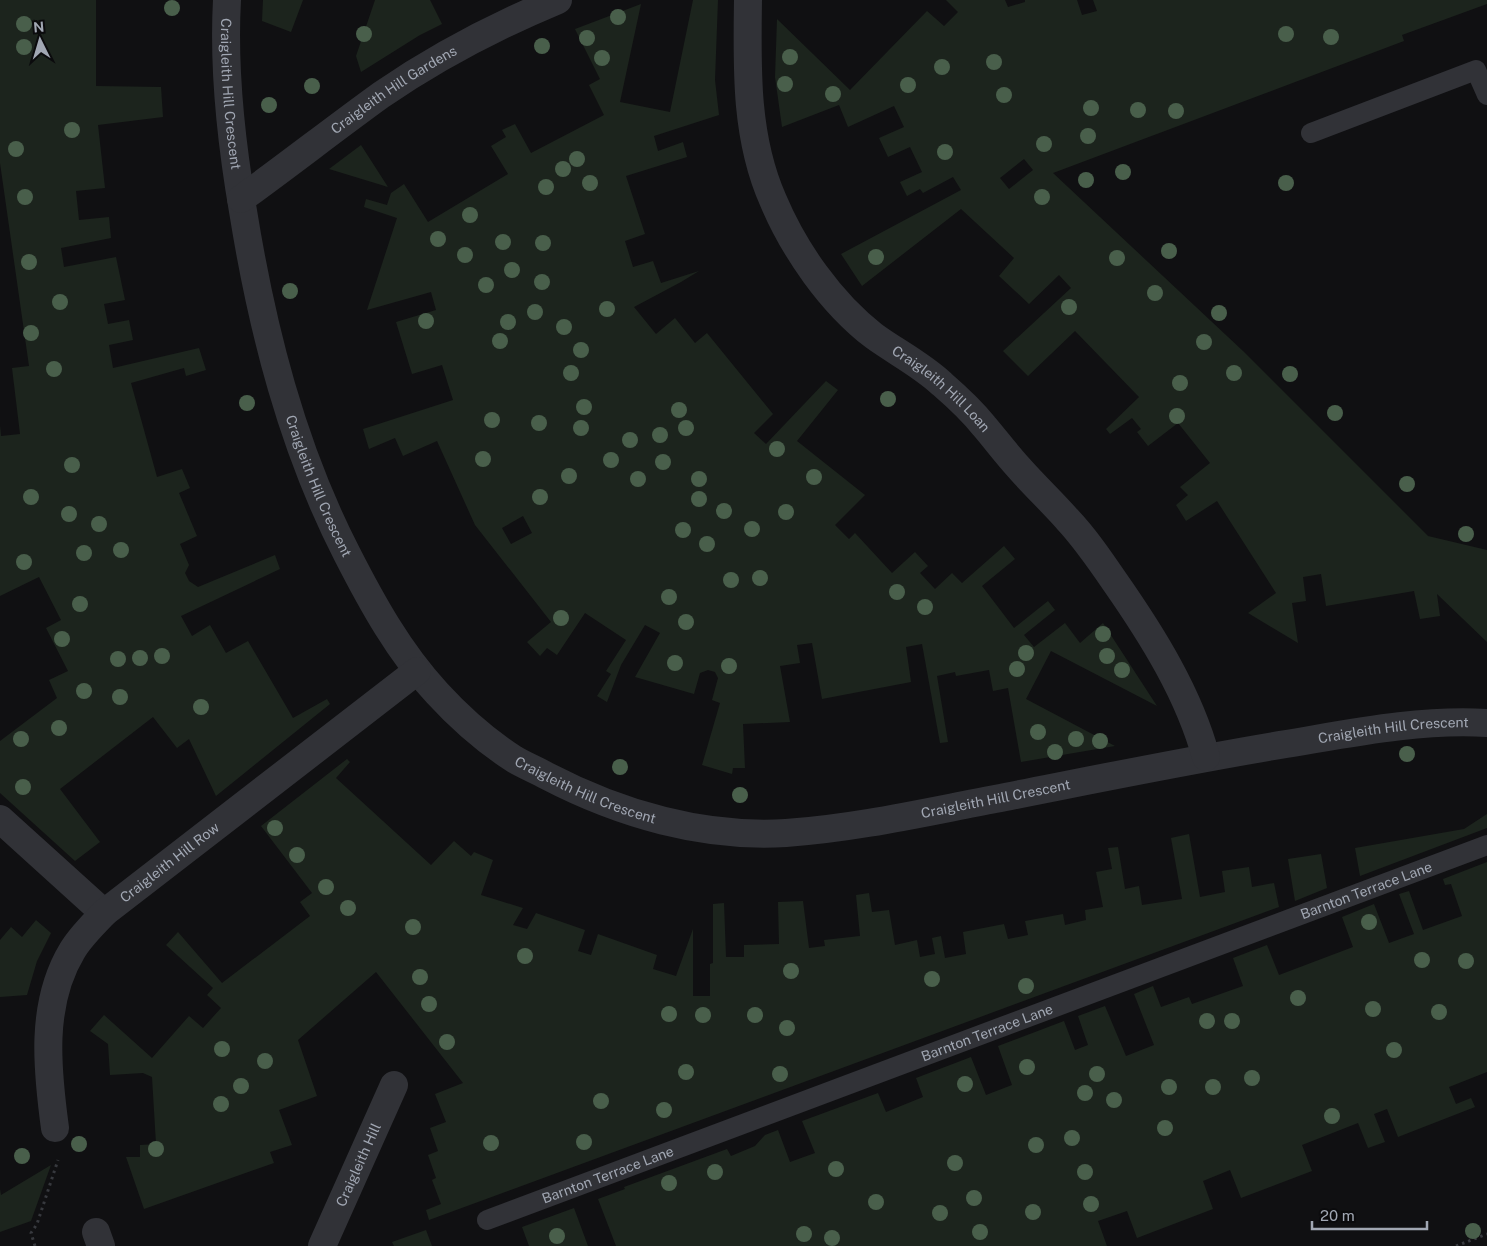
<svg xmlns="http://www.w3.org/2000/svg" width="1487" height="1246" viewBox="0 0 1487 1246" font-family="'Public Sans',sans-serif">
  <rect width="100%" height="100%" fill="#101012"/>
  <!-- green -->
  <path fill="#1c241d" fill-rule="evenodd" d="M0,0H96V86L161,87L163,117L98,125L105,188L76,191L79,220L109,217L111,238L61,248L64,267L116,257L125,300L104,304L108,324L129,320L133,340L109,345L113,368L199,348L206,370L186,376L184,368L131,383L157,477L182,469L190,488L179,493L197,536L180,544L189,565L185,573L189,581L198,587L275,555L280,569L181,616L192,636L210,625L226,653L248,641L293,718L327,699L330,704L216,796L189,739L177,748L153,717L60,789L100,842L75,861L0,793V741L57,698L49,680L68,671L46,628L61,620L39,577L0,596V425L1,436L20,434L12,368L29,366L0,163Z
    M263,0H303L291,32L262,21Z
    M375,0H430L442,24L420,35L361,72L356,56Z
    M693,0H718L715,80L719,115L654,136L658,151L683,142L687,157L626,176L645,234L625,241L633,267L653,261L661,283L699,271L681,282L634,307L656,334L675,318L695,343L707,333L773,414L754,433L766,444L826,381L838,390L797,441L865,495L835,525L849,539L855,533L892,573L915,552L928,566L920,573L935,589L952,573L962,583L1004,546L1015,559L982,586L1014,628L1048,601L1055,610L1024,635L1034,647L1065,623L1080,643L1103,623L1157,706L1051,651L1026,699L1115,746L1021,762L1008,688L993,691L989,670L956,676L955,672L937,676L948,742L940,743L922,644L906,647L911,682L822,699L812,643L797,645L800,663L780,666L790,722L743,724L745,768H733L732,774L702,765L720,703L712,700L718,678L715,672L708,670L700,673L694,694L635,677L660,633L645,625L621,665L607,702L597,696L611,674L606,671L626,640L585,613L557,655L547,648L540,656L527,642L551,622L475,525L437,441L403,456L395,438L369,449L363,429L453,400L442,365L412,374L396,322L436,310L431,292L367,310L397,218L364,207L366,199L387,205L391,193L404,184L428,222L508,174L491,146L506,137L502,130L515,124L531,153L604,115L589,85L600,79L575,29L641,4L620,102L670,112ZM523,516L532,533L511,544L502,528Z
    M946,0H1005L1008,7L1025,2V0H1077L1082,15L1097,11L1093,0H1487V4L1402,35L1404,41L1053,173L1243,351L1428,536L1487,550V642L1437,594L1440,616L1420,619L1414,591L1326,606L1321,574L1303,577L1306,601L1292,603L1298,643L1248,613L1276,593L1217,501L1186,521L1176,505L1188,495L1180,487L1210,463L1178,423L1148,446L1137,432L1141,429L1132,418L1110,434L1106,429L1139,397L1075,331L1028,376L1003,351L1071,288L1059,275L1029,304L999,276L1014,258L961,209L862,286L841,254L961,190L953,177L923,193L920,189L907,196L900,182L922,172L910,147L888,157L879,138L904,127L894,106L848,127L839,105L782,127L775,77L777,19L850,90L927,11L944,26L958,12ZM1024,159L1033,170L1009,189L1000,178Z
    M361,145L388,187L329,169Z
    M347,759L350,762L336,778L431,865L454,841L471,856L474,852L493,860L481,895L523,908L513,925L527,929L536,913L585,930L578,951L591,955L598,934L657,955L653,969L676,976L693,929V996H710V964L713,963V904L724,903L726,957H744V945L779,944L778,902L803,901L809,948L825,946L824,940L860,936L856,895L869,893L872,912L889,910L895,945L917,940L920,957L935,954L932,938L941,936L945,958L966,954L963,932L1004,924L1008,939L1028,935L1025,921L1063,914L1065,925L1086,920L1085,910L1103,907L1096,872L1112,869L1108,848L1118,847L1125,889L1139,886L1142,905L1182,899L1171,838L1189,834L1200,897L1225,892L1222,871L1249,867L1252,887L1274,883L1279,907L429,1220L426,1210L441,1204L432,1180L436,1178L428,1155L438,1151L430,1128L446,1122L435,1094L463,1083L376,972L298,1040L317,1096L279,1110L292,1145L270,1152L274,1163L144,1209L126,1157H140V1145L156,1144L152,1077L143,1073L110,1075L108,1044L90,1031L104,1015L152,1058L189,1016L203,1028L221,1008L207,995L213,988L166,945L178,932L222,983L310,916L300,902L312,893L261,826Z
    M1487,814V828L1360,876L1355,848L1464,829Z
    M1321,854L1327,888L1295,901L1288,859Z
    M1487,862V1072L1449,1087L1456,1104L1471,1098L1475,1107L1398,1137L1387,1109L1374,1114L1385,1142L1368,1148L1358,1123L1302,1145L1312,1171L1241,1198L1230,1170L1203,1181L1213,1209L1137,1238L1127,1211L1098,1221L1107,1246H616L598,1199L625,1189L624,1187L727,1149L731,1156L755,1146L765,1135L778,1130L790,1162L815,1153L802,1121L878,1093L886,1112L923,1097L916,1078L971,1057L986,1095L1012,1085L998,1046L1064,1021L1075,1050L1088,1045L1078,1016L1105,1006L1126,1056L1154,1045L1134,994L1153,986L1161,1007L1189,997L1192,1004L1243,986L1233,958L1267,945L1279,975L1353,947L1342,917L1374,904L1389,943L1414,934L1399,894L1409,891L1423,930L1462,916L1451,884L1445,885L1443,879Z
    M36,920L51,933L37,961L27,995L0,997V940L11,927L22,937Z
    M51,1165L31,1221L0,1232V1189L1,1195Z
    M574,1208L588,1246H529L522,1227Z
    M426,1230L432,1246H394L392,1242Z"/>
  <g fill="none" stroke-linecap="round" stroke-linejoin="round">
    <!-- path -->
    <path stroke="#37393e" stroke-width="3" stroke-dasharray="2.5 4" stroke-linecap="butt" d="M35,1246L31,1233L37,1224L58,1160
      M1456,1246L1487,1234"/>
    <!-- service -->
    <g stroke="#313237" stroke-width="20">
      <path d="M1311,133L1476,70L1487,95"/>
      <path id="s1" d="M487,1220L1487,845"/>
    </g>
    <!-- minor -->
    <g stroke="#313237" stroke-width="28">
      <path id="s2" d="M227,0C223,71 231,141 243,211C262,329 292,447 347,554C372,603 399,652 437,693C459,717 486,741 514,759C524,765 536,770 547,776C620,814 703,838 786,833C857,828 926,812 995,799C1092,780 1188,760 1286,744C1352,733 1419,719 1487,723"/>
      <path id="s3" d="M748,0C747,67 745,137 773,200C794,250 831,303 874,336C896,352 922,365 942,384C957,397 972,411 984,426C996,440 1007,455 1020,469C1035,486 1052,502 1067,519C1085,538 1100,560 1115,582C1152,635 1189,694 1206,757"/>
      <path id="s4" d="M241,199C288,165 334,129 381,95C435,58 498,25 558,0"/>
      <path d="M0,819L104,913"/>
      <path id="s5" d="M55,1128C47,1069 40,1004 72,951C80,937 93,925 104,913L417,671"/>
      <path d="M96,1232L101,1246"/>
      <path id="s6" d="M322,1246L394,1085"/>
    </g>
  </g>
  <!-- trees -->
  <g fill="#495f4b">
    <circle cx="172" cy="8" r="8"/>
    <circle cx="618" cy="17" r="8"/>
    <circle cx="24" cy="24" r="8"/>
    <circle cx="364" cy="34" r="8"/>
    <circle cx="1286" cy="34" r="8"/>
    <circle cx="1331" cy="37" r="8"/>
    <circle cx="587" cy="38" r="8"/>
    <circle cx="542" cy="46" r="8"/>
    <circle cx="24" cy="47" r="8"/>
    <circle cx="790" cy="57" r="8"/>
    <circle cx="602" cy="58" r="8"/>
    <circle cx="994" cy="62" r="8"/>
    <circle cx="942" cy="67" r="8"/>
    <circle cx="785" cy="84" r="8"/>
    <circle cx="908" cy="85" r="8"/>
    <circle cx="312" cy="86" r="8"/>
    <circle cx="833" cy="94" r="8"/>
    <circle cx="1004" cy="95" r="8"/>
    <circle cx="269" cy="105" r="8"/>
    <circle cx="1091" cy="108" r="8"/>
    <circle cx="1138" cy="110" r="8"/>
    <circle cx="1176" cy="111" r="8"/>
    <circle cx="72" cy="130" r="8"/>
    <circle cx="1088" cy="136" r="8"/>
    <circle cx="1044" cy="144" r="8"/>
    <circle cx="16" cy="149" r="8"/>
    <circle cx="945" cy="152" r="8"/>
    <circle cx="577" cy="159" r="8"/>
    <circle cx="563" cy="169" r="8"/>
    <circle cx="1123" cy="172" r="8"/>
    <circle cx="1086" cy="180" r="8"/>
    <circle cx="590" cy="183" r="8"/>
    <circle cx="1286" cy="183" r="8"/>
    <circle cx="546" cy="187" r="8"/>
    <circle cx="25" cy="197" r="8"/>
    <circle cx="1042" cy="197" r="8"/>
    <circle cx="470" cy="215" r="8"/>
    <circle cx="438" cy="239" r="8"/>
    <circle cx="503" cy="242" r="8"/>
    <circle cx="543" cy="243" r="8"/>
    <circle cx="1169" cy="251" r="8"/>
    <circle cx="465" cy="255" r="8"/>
    <circle cx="876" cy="257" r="8"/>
    <circle cx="1117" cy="258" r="8"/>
    <circle cx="29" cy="262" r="8"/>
    <circle cx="512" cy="270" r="8"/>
    <circle cx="542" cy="282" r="8"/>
    <circle cx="486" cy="285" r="8"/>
    <circle cx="290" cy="291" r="8"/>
    <circle cx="1155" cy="293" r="8"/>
    <circle cx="60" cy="302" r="8"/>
    <circle cx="1069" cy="307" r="8"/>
    <circle cx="607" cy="309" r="8"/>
    <circle cx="535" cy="312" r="8"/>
    <circle cx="1219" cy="313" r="8"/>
    <circle cx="426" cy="321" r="8"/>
    <circle cx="508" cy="322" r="8"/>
    <circle cx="564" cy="327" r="8"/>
    <circle cx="31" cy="333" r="8"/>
    <circle cx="500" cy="341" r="8"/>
    <circle cx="1204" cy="342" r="8"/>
    <circle cx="581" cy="350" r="8"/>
    <circle cx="54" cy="369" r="8"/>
    <circle cx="571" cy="373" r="8"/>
    <circle cx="1234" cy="373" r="8"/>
    <circle cx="1290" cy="374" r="8"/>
    <circle cx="1180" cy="383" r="8"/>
    <circle cx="888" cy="399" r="8"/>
    <circle cx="247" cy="403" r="8"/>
    <circle cx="584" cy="407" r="8"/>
    <circle cx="679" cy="410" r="8"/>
    <circle cx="1335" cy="413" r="8"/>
    <circle cx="1177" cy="416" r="8"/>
    <circle cx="492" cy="420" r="8"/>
    <circle cx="539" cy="423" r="8"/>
    <circle cx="581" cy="428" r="8"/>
    <circle cx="686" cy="428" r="8"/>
    <circle cx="660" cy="435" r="8"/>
    <circle cx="630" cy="440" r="8"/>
    <circle cx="777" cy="449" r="8"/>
    <circle cx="483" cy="459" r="8"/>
    <circle cx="611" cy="460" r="8"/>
    <circle cx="663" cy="462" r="8"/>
    <circle cx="72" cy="465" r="8"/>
    <circle cx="569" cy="476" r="8"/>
    <circle cx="814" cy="477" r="8"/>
    <circle cx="638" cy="479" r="8"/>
    <circle cx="699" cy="479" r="8"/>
    <circle cx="1407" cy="484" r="8"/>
    <circle cx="31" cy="497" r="8"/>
    <circle cx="540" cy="497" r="8"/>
    <circle cx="699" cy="499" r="8"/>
    <circle cx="724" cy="511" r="8"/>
    <circle cx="786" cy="512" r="8"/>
    <circle cx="69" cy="514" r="8"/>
    <circle cx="99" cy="524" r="8"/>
    <circle cx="752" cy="529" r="8"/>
    <circle cx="683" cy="530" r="8"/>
    <circle cx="1466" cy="534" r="8"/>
    <circle cx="707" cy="544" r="8"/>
    <circle cx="121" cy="550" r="8"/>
    <circle cx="84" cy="553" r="8"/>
    <circle cx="24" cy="562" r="8"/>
    <circle cx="760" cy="578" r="8"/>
    <circle cx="731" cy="580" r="8"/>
    <circle cx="897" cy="592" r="8"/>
    <circle cx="669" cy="597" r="8"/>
    <circle cx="80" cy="604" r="8"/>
    <circle cx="925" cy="607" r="8"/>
    <circle cx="561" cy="618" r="8"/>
    <circle cx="686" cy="622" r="8"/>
    <circle cx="1103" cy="634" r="8"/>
    <circle cx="62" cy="639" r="8"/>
    <circle cx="1026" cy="653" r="8"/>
    <circle cx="162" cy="656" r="8"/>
    <circle cx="1107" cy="656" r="8"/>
    <circle cx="140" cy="658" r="8"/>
    <circle cx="118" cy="659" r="8"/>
    <circle cx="675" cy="663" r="8"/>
    <circle cx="729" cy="666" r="8"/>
    <circle cx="1017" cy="669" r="8"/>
    <circle cx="1122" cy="670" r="8"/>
    <circle cx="84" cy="691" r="8"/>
    <circle cx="120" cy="697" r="8"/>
    <circle cx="201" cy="707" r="8"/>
    <circle cx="59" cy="728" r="8"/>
    <circle cx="1038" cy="732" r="8"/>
    <circle cx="21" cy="739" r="8"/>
    <circle cx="1076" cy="739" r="8"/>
    <circle cx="1100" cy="741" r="8"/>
    <circle cx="1055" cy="752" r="8"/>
    <circle cx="1407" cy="754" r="8"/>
    <circle cx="620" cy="767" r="8"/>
    <circle cx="23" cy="787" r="8"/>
    <circle cx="740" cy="795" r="8"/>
    <circle cx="275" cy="828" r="8"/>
    <circle cx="297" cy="855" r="8"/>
    <circle cx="326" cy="887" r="8"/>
    <circle cx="348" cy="908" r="8"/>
    <circle cx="1369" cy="922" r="8"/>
    <circle cx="413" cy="927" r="8"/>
    <circle cx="525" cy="956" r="8"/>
    <circle cx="1422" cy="960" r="8"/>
    <circle cx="1466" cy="961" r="8"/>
    <circle cx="791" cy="971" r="8"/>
    <circle cx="420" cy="977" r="8"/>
    <circle cx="932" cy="979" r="8"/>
    <circle cx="1026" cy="986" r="8"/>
    <circle cx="1298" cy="998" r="8"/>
    <circle cx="429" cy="1004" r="8"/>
    <circle cx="1373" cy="1009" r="8"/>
    <circle cx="1439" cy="1012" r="8"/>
    <circle cx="669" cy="1014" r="8"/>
    <circle cx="703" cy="1015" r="8"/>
    <circle cx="755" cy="1015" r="8"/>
    <circle cx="1207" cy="1021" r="8"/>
    <circle cx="1232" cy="1021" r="8"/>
    <circle cx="787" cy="1028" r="8"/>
    <circle cx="447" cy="1042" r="8"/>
    <circle cx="222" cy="1049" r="8"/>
    <circle cx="1394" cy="1050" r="8"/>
    <circle cx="265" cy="1061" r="8"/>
    <circle cx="1027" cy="1067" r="8"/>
    <circle cx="686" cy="1072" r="8"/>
    <circle cx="780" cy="1074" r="8"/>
    <circle cx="1097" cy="1074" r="8"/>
    <circle cx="1252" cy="1078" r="8"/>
    <circle cx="965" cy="1084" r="8"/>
    <circle cx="241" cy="1086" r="8"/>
    <circle cx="1169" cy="1087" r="8"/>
    <circle cx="1213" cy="1087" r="8"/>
    <circle cx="1085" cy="1093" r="8"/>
    <circle cx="1114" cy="1100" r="8"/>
    <circle cx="601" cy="1101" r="8"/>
    <circle cx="221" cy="1104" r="8"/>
    <circle cx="664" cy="1110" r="8"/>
    <circle cx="1332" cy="1116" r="8"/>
    <circle cx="1165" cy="1128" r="8"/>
    <circle cx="1072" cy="1138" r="8"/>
    <circle cx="584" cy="1142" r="8"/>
    <circle cx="491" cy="1143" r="8"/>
    <circle cx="79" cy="1144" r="8"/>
    <circle cx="1036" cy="1145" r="8"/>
    <circle cx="156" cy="1149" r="8"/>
    <circle cx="22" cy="1156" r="8"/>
    <circle cx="955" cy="1163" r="8"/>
    <circle cx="836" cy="1169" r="8"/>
    <circle cx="715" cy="1172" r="8"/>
    <circle cx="1085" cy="1172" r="8"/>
    <circle cx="669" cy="1183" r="8"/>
    <circle cx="974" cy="1198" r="8"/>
    <circle cx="876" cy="1202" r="8"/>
    <circle cx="1091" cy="1204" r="8"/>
    <circle cx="1033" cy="1212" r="8"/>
    <circle cx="940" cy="1213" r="8"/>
    <circle cx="1473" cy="1231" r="8"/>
    <circle cx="980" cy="1232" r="8"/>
    <circle cx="804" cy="1234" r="8"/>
    <circle cx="557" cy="1236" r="8"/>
    <circle cx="832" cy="1238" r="8"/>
  </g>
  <g text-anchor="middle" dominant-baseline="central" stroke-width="5" stroke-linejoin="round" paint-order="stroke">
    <!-- street labels -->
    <g font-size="14" fill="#a1a7b3" stroke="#0b0b0d">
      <text stroke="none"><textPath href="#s4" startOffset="188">Craigleith Hill Gardens</textPath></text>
      <text stroke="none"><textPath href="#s2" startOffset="94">Craigleith Hill Crescent</textPath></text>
      <text stroke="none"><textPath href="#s3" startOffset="460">Craigleith Hill Loan</textPath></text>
      <text stroke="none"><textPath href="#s2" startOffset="498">Craigleith Hill Crescent</textPath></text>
      <text stroke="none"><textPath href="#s2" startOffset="1742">Craigleith Hill Crescent</textPath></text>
      <text stroke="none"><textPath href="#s2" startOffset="918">Craigleith Hill Crescent</textPath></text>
      <text stroke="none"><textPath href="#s2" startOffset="1338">Craigleith Hill Crescent</textPath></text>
      <text stroke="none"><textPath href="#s5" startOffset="314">Craigleith Hill Row</textPath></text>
      <text stroke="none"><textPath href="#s1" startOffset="939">Barnton Terrace Lane</textPath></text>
      <text stroke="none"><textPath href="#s1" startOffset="534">Barnton Terrace Lane</textPath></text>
      <text stroke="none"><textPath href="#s6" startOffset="89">Craigleith Hill</textPath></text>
      <text stroke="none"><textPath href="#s1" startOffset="129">Barnton Terrace Lane</textPath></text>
    </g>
  </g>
  <!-- north arrow -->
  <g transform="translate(40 40) rotate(355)" stroke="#0b0b0d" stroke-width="4" paint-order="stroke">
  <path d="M0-4L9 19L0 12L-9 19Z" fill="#a1a7b3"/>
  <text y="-8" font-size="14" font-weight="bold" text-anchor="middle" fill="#a1a7b3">N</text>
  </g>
  <!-- scale -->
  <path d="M1312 1221v8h115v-8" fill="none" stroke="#a1a7b3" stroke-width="2.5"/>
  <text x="1320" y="1221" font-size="15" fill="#a1a7b3" stroke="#0b0b0d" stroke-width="4" paint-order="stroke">20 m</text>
</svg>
